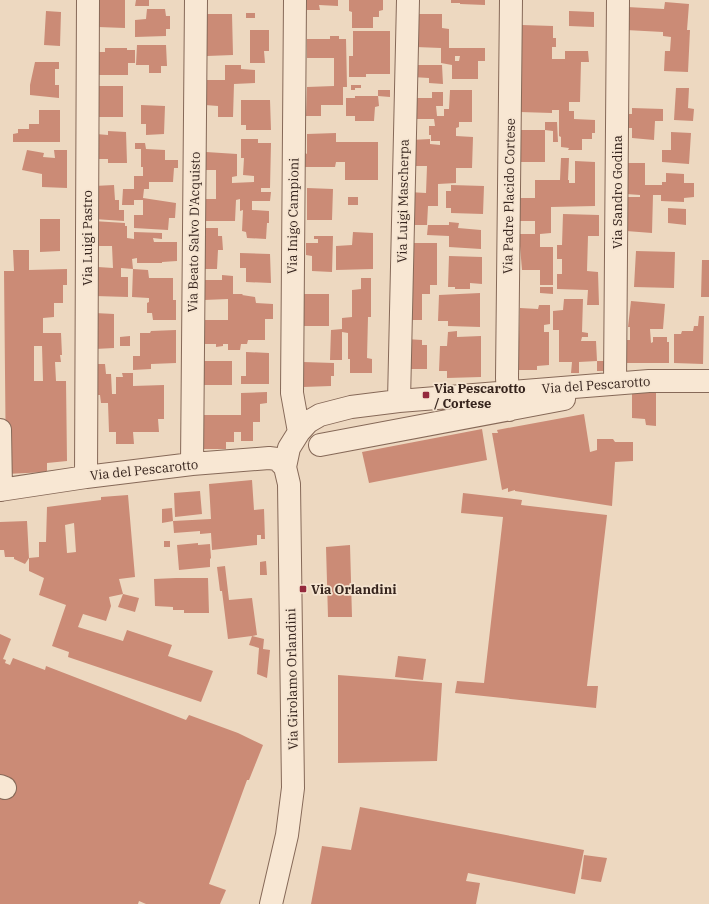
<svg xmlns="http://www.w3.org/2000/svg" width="709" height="904" viewBox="0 0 709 904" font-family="'IBM Plex Serif',serif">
  <rect width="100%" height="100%" fill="#edd8c0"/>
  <!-- building -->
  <path fill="#cb8b76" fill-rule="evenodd" d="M98,0H125V28L98,27Z
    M136,0H149V6H135Z
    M307,0H338V6L319,5L320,10H307Z
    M349,0H383V10L379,11V17H373V28H352V12L349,11Z
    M451,0H485V5L460,4V3H451Z
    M665,2L689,4L687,30H690L688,72L664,71L665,51H670L671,37L663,36V32L626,30L627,7L664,9Z
    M147,9H165L166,16H170V29H166V36L135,37V20L146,19Z
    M46,11L61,12L60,46L44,45Z
    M569,11L594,12V27L569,26Z
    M246,13H255V18H246Z
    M207,14H232L233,55L207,56Z
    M417,14H442V28L449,29V48H485V61H478V79H452V65L441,63V48L416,47ZM455,56H460L459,61H455Z
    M522,25L553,26V38H556V47H552V59H565V51H588L589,62H581L580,102H569V111H574V119L595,120V133H592V139H582V150H568L569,148L561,147V137L559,136V110H552V113L520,112Z
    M250,30H269V51H264L265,63H250Z
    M353,31H390V74H366V77H349V56H353Z
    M330,36H339V39H346L347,87H343V105H321V116H306L307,87L334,86V58H307V39H330Z
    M137,45H166L167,66H161V73H149V65H136Z
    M105,48H127V50H135V63H128V75H96V52H105Z
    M35,62H59V69H55V85H59V98L30,95V85Z
    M225,65H241V69L255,70V83L234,84L233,117H218V106L205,105L206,80H225Z
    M412,65H442L443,84L429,83V78L412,77Z
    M351,85H361V88H355V90H351Z
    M96,86H123V117H98Z
    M676,88H689L688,108L694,109L693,121L674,120Z
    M378,90H390V97L378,96Z
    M450,90H472V122H459V127L456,128V136L473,137L472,168H456V183L438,184V206H428L427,225H408L409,192L426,193L427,166H411V140L430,139V144L440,145V141H431V135H429V126H435L434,119H409V98H432V92H443V106H436L437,116H444V109H449Z
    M355,96H378L379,106L375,107L374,121H355V116H346V98H355Z
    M241,100H270L271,130H246V125H241Z
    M141,105L165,106L164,134L146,135V124H141Z
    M632,108L663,109V121H655L654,140L632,138V128H629V114H632Z
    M39,110H60V142H13V134L18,133V129H29V124H39Z
    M545,122H557L558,142H553V131L545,130V162H520V130H545Z
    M108,131L126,132L127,163H108V159H96V134L108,135Z
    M671,132L691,133L689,164L662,162V150H671Z
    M336,133V142H378V180H345V162H336L335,167H305V153L307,154V134Z
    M241,139H258V143H271L270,188H261V192H271L270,201H252V210L269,211V223H267L266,239L247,238L246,232L242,231L243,210L240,211V199L236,200L235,221H205V199H216V170H205L206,152L237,154V176L232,177V183L254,182V176L243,175L244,158H241Z
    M135,143H145L146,149L165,150V160H178V168H174L173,182H149V189H144L143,198L176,203L175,218H169L168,230L134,228V215H143V200H134V205H122L123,189H134V176H143V167H141V149H135Z
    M27,150L44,153L43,157L55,158L54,150H67V188L42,187V174L22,170Z
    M561,158H569L568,180H569V183H575V161L595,162V206L551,207V233L540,234V247H553V285H540V270H522L519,234H535V221H518V198H535V180H560Z
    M627,163H645V185H662V182H666V173L684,174V183H694V197L684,198V202L661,201V195H653L652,233L626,231L627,197H640V195L626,194Z
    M114,185L115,200H119V210H124V221L94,219V186Z
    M451,185L484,186L483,214L451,213V208H446V191H451Z
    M307,188L333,189L332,220H307Z
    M348,197H358V205H348Z
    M668,208L686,209V225L668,223Z
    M563,214L599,215V236H588L587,271L598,272L599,305H587L588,290L557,289V274H562V259H557V245H562Z
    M40,219H60V251L40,252Z
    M93,221L125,223V226H127V238L134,239V232L162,233V239L153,238L154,242H177V261L162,262V263H137V258L132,259L133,269L121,268V277H128V297L95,296V276H98V267L113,268L112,246H94Z
    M449,222L459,223L458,228L481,230V249L449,247V236L427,235L428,225H449Z
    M206,228H218V236H222L223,250H218L217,269H204V236H206Z
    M353,232L373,233V269L336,270V246L352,245Z
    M314,236H333L332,272L312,271V256L306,255V243H318V239H314Z
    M410,243H437V285H430V294H422V320H406Z
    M13,250H29V270L67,269V285H63V303H54V317L43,318V333H61L62,355H60L61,362H55L56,381H66L67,461L47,463V472L6,474L4,271H14ZM34,346H42L43,381H34Z
    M636,251L675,252L674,288L634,287Z
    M240,253L270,254L271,283L246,282V268H240Z
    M449,256L482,257V284L470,283V289H455V287H448Z
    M702,260H709V297H701Z
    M133,269L148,270L149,278H173V300H176V320H153L152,313H147V303L149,302V298L132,297Z
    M222,275L233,276V294H243L242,295L255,297L256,303L273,304V319H265V340H248L247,344H241L240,350H228V344H223V346L216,347V344H203L204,320H228V299L204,300V280H222Z
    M361,278H371V317H368L367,358L372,359V373H350V359H348V333L342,332V360H330L331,330L342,329V318L352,317V290L361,289Z
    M540,287H553V294L540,293Z
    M480,293V327L448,326V321H438L439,295Z
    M304,294H329V326H304Z
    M564,299H583L582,332L588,333V337H582L581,341H596L597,361L579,362V373H571L572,362H559V330H553V311L563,310Z
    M631,301L665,304L663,329H650L651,343L653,342V337H667V342H669V363H624V340H630V327H628Z
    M539,305H550V324L544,325V332H549V365L537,366V370H518L520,308L538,309Z
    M95,313L114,314V348L95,349Z
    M699,316H704L703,364L674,363V334H681L682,331H693L694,326H698Z
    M176,330V363L151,364V369L133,370V356H140V333H150L151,331Z
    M457,331V337L481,336V377L447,378V371H439L440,346H447L448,332Z
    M130,336V346H120V337Z
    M406,339L422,340V345H427V369H407Z
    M246,352L269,353V384H241V376H246Z
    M203,361H232V385H203Z
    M597,361H605V371H597Z
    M303,362L334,363V376H331V386L303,387Z
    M92,364H105L106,374H111L112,394H116V377H123L122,373H133V386L164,385V419H158L159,432H133L134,444H116V432H109L108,403H101L100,395H93Z
    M632,389L656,390V426L646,425L645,419L632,418Z
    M267,392V403L260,404V422H253V441H241V432H234V442H226V449H202L201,415H241V393Z
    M584,414L590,452L597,450V439H613L615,442H633V461L615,462L612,506L515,491V490L508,492V488L502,490L492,433H498L497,430Z
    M482,429L487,460L369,483L362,452Z
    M252,480L254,510L264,509L265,539H261V535H257V545L212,550L211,533L200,534V531L174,533L173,521L211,519L209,484Z
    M200,491L202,514L175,517L174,493Z
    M463,493L522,500L521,505L607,515L587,686H598L596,708L455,693L457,681L484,683L503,517L461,513Z
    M128,495L135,577L119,579L123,594L139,598L135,612L118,607L123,594L109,597L111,606L106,621L83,614L78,627L123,641L127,630L172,645L168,656L213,671L201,702L68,657L69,652L52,646L66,605L39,595L44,578L29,571V558L39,557V542H46L47,507L101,500V497ZM74,523L76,552L67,553L65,525Z
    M172,508L173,521L162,523V509Z
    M27,521L29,558L25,564L14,559V557H5L4,550H0V522Z
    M164,541H170V547H164Z
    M198,543V545L210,544L211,558L210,559V567L179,570L177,545Z
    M350,545L352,617H328L326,547Z
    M266,561L267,575H260V562Z
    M225,566L229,600L252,598L257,635L252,636L264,639L263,649L270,650L267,678L257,674L259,648L249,645L252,636L228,639L222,591H220L217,567Z
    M176,578H208L209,613H184V610H173V607L155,606L154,579Z
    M0,634L11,639L3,659L6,660L5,663L10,665L13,658L45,670L46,666L186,720L189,715L238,733L263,745L249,780H247L209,884L226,890L220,904H146L139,901L138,904H0Z
    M398,656L426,659L423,680L395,677Z
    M338,675L442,683L437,761L338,763Z
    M360,807L584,850L575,894L468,873L466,881L480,883L476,904H311L322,846L351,850Z
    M584,855L607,858L601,882L581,879Z"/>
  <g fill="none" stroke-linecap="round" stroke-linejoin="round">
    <defs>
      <path id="minor" d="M295,0L292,393L299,432
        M615,383L618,0
        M399,401L408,0
        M509,410L507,378L511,0
        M0,430L1,490
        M320,445L564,399
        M192,464L196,0
        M86,477L88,0
        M0,490L86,477L192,464L269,458L277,459L285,467
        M0,786L5,788
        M271,904L287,835L293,788L289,484L285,467L289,448L299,432L308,422L320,415L351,407L399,401L649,381H709"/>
    </defs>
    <!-- minor casing -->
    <use href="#minor" stroke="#866958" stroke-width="24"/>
    <!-- minor -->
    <use href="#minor" stroke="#f8e7d3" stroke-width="22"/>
  </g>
  <!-- markers -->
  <g fill="#94293c" stroke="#f5e4d0" stroke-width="1.5">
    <rect x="422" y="391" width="8" height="8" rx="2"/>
    <rect x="299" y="585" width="8" height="8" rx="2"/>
  </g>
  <g text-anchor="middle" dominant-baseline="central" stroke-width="3.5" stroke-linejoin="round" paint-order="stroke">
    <!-- street labels -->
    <g font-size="13" fill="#36241d" stroke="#f5e4d0">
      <text transform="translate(617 192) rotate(-90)">Via Sandro Godina</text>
      <text transform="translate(509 196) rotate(-89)">Via Padre Placido Cortese</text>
      <text transform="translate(403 201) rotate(-89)">Via Luigi Mascherpa</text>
      <text transform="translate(293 216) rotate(-89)">Via Inigo Campioni</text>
      <text transform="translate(194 232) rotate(-89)">Via Beato Salvo D'Acquisto</text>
      <text transform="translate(87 238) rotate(-90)">Via Luigi Pastro</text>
      <text transform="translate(596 385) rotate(-4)">Via del Pescarotto</text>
      <text transform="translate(144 470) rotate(-6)">Via del Pescarotto</text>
      <text transform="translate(292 679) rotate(-91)">Via Girolamo Orlandini</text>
    </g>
    <!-- poi labels -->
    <g font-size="13" font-weight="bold" fill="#36241d" stroke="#f5e4d0" text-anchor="start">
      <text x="434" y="388">Via Pescarotto<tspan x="434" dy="15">/ Cortese</tspan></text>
      <text x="311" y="589">Via Orlandini</text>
    </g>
  </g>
</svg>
